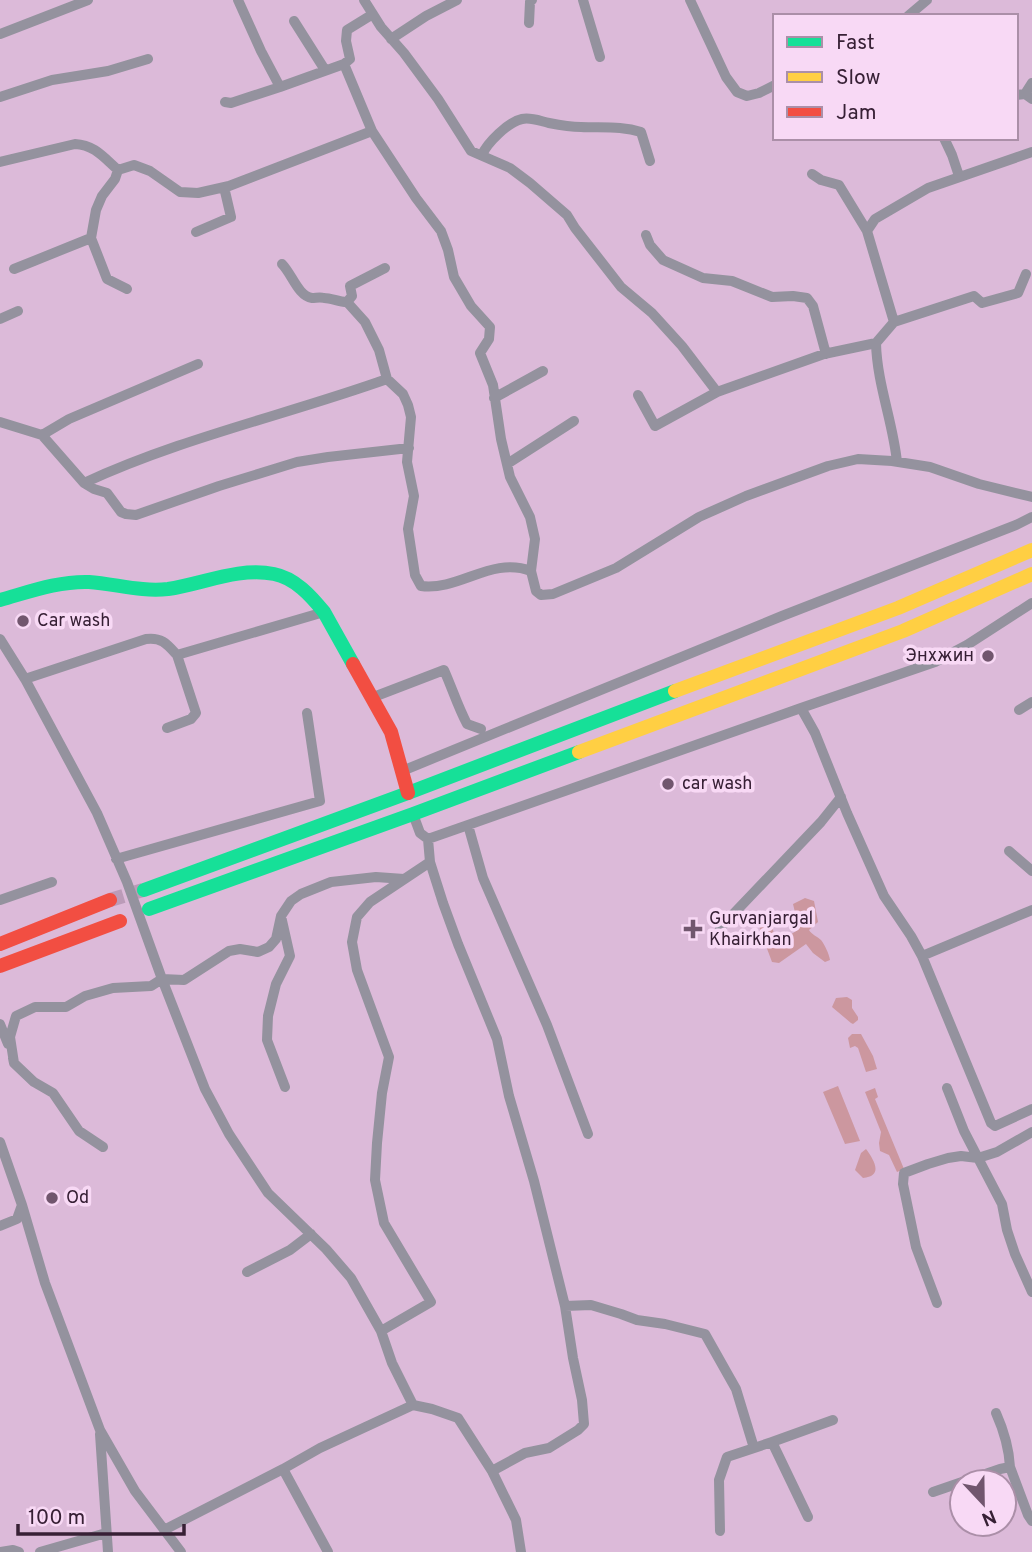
<svg xmlns="http://www.w3.org/2000/svg" width="1032" height="1552" viewBox="0 0 1032 1552" font-family="Overpass,sans-serif">
  <rect width="100%" height="100%" fill="#dcbad9"/>
  <!-- forest -->
  <path fill="#cc979f" d="M805,898L814,901L818,922L809,930C812,935 817,936 821,940C825,945 829,954 830,960L825,962L813,953L806,944L779,963L772,962L760,930L759,919L765,916L770,918L775,938L781,941L799,929L793,904Z
    M847,997L852,1000V1008L858,1017V1020L853,1024L851,1023L832,1007L836,998Z
    M852,1034H861L873,1056L877,1069L866,1072L858,1048L855,1046L850,1048L848,1038Z
    M838,1086L860,1141L845,1144L823,1092Z
    M875,1088L878,1097L875,1099L904,1169L897,1172L889,1155L880,1151L879,1143L881,1132L865,1092Z
    M866,1149C874,1160 884,1176 863,1178L855,1170L861,1153Z"/>
  <g fill="none" stroke-linecap="round" stroke-linejoin="round">
    <!-- secondary-tunnel -->
    <path stroke="#bb9bb8" stroke-width="14" stroke-dasharray="14 7" stroke-linecap="butt" d="M110,900L143,890"/>
    <!-- street -->
    <path stroke="#94929e" stroke-width="10" d="M238,0L261,51L280,87L344,64L372,131L416,198L441,231L448,250L454,277L471,306L490,327L489,339L480,353L493,385L501,439L510,477L530,517L535,539L531,571L536,591L541,595L553,594L616,568L699,517L746,496L828,466L858,459L892,461L930,467L979,484L1032,497
      M364,0L381,27L404,53L438,99L471,151L510,168L530,183L567,215L575,228L621,287L652,313L682,346L717,392L824,354L876,343
      M583,0L600,57
      M690,0L726,77L737,92L747,96L759,93L775,85
      M908,16L927,0
      M294,21L325,70
      M529,23L530,2L532,0
      M0,34L88,0
      M391,39L426,16L457,0
      M344,64L350,59L346,41L347,30L373,14
      M1025,94L1032,83
      M1016,95L1025,94L1032,99
      M0,97L52,80L108,71L148,59
      M225,102L231,103L280,87
      M944,138L952,155L959,176
      M482,155C487,143 508,122 522,119C531,117 540,121 549,123C559,125 570,127 581,127C602,128 622,126 641,132L650,161
      M0,162L75,144C95,145 104,158 118,170L134,165L150,171L180,192L198,193L229,186L372,131
      M118,170L115,179L102,196L96,210L91,238L107,279L127,289
      M812,174L821,180L839,185L867,231L894,322L876,343C877,384 893,422 897,462
      M867,231L875,219L928,188L1032,152
      M196,232L231,217L224,187
      M646,235L650,245L663,260L703,278L732,281L772,297L793,296L807,298L813,306L826,354
      M282,264C292,274 298,296 312,298C316,298 320,297 324,298C332,298 338,302 347,302L365,322L379,350L387,379L403,394L408,405L411,417L407,462L414,496L408,529L415,575L421,586C460,591 491,556 531,571
      M14,269L91,238
      M347,302L352,296L350,286L385,268
      M0,319L18,311
      M894,322L974,296L982,303L1018,293L1026,274
      M638,395L655,426L717,392
      M494,398L543,371
      M0,422L42,435L84,483L94,489L107,493L121,512L126,514L136,515L219,486L297,462L328,457L409,448
      M42,435L69,419L198,364
      M507,464L574,421
      M84,483C181,438 286,415 387,379
      M0,639L25,679L97,813L127,882L162,979L205,1089L229,1134L268,1193L326,1249L351,1278L381,1331L392,1363L413,1405
      M25,679L146,639C162,637 167,644 177,655L324,612
      M371,698L444,670C452,688 458,707 467,724L481,729
      M801,708L815,733L847,813L884,896L911,936L922,956L991,1123L995,1126L1032,1109
      M1019,710L1032,702
      M167,728L191,719L196,713L177,655
      M402,771L782,616L1016,525L1032,517
      M413,814L420,833L428,839L468,825L801,708L935,662L967,645L1032,603
      M468,825L483,878L547,1025L588,1134
      M428,839L430,862L443,903L458,944L497,1039L509,1096L534,1181L565,1306L573,1358L582,1400L584,1424L578,1430L549,1448L525,1453L492,1471
      M1009,851L1032,871
      M116,859L320,801L307,713
      M0,900L52,882
      M720,928L821,822L841,797
      M922,956L1032,910
      M0,1024L8,1044
      M13,1058L14,1063L34,1082L53,1093L79,1131L103,1147
      M14,1063L10,1037L16,1016L35,1007H66L85,996L113,988L151,986L162,979L184,980L229,951L240,949L258,952L269,947L276,939L281,916
      M285,1087L267,1040L268,1016L276,984L290,956L281,916L291,901L301,894L331,882L376,877L404,879
      M947,1088L964,1131L978,1158L997,1152L1032,1132
      M0,1142L22,1205L45,1283L100,1430L135,1491L181,1552
      M0,1226L17,1219L22,1205
      M247,1272L290,1250L311,1234
      M937,1303L916,1247L903,1184L904,1173L928,1164L948,1158L961,1156L978,1158L1002,1204L1007,1230L1015,1254L1032,1292
      M565,1306L591,1305L621,1314L637,1320L665,1324L705,1334L736,1389L754,1448
      M381,1331L431,1302L384,1223L375,1180L377,1143L382,1093L389,1057L357,970L352,942L357,917L370,902L430,862
      M996,1413C1004,1431 1009,1448 1010,1467
      M100,1434L108,1552
      M772,1442L833,1420
      M283,1469L328,1552
      M933,1492L1000,1469L1010,1467L1028,1515L1032,1521
      M164,1530L283,1469L320,1448L413,1405L432,1409L458,1418L492,1471L516,1520L521,1552
      M720,1531L719,1480L727,1457L772,1442L808,1517
      M0,1552L13,1550L19,1552
      M40,1552L106,1533"/>
    <!-- fast -->
    <path stroke="#16e098" stroke-width="14" d="M0,600C29,592 58,581 89,582C116,584 141,592 168,589C203,584 238,567 274,574C295,578 311,596 324,612L353,664
      M144,890L408,793L675,691
      M149,909L413,814L579,752"/>
    <!-- slow -->
    <path stroke="#ffcf43" stroke-width="14" d="M675,691L898,608L1032,550
      M579,752L903,631L1032,574"/>
    <!-- jam -->
    <path stroke="#f24e42" stroke-width="14" d="M353,664L391,732L408,793
      M0,944L110,900
      M0,966L120,921"/>
  </g>
  <!-- markers -->
  <g fill="#71566e" stroke="#f8d9f5" stroke-width="2.5">
    <circle cx="23" cy="621" r="7"/>
    <circle cx="988" cy="656" r="7"/>
    <circle cx="668" cy="784" r="7"/>
    <path d="M689.5 918.5h7v7h7v7h-7v7h-7v-7h-7v-7h7z"/>
    <circle cx="52" cy="1198" r="7"/>
  </g>
  <g text-anchor="middle" dominant-baseline="central" stroke-width="7" stroke-linejoin="round" paint-order="stroke">
    <!-- poi labels -->
    <g font-size="18" fill="#372035" stroke="#f8d9f5" text-anchor="start">
      <text x="37" y="621">Car wash</text>
      <text x="974" y="656" text-anchor="end">Энхжин</text>
      <text x="682" y="784">car wash</text>
      <text x="709" y="919">Gurvanjargal<tspan x="709" dy="21">Khairkhan</tspan></text>
      <text x="66" y="1198">Od</text>
    </g>
  </g>
  <!-- legend -->
  <rect x="773" y="14" width="245" height="126" fill="#f8d9f5" stroke="#ab8fa8" stroke-width="2"/>
  <rect x="787" y="37" width="35" height="10" fill="#16e098" stroke="#ab8fa8" stroke-width="2"/>
  <text x="836" y="49" font-size="21" fill="#372035">Fast</text>
  <rect x="787" y="72" width="35" height="10" fill="#ffcf43" stroke="#ab8fa8" stroke-width="2"/>
  <text x="836" y="84" font-size="21" fill="#372035">Slow</text>
  <rect x="787" y="107" width="35" height="10" fill="#f24e42" stroke="#ab8fa8" stroke-width="2"/>
  <text x="836" y="119" font-size="21" fill="#372035">Jam</text>
  <!-- north arrow -->
  <g transform="translate(983 1503) rotate(158)"><circle r="33" fill="#f8d9f5" stroke="#ab8fa8" stroke-width="2"/>
  <path d="M0-5L12 26L0 18L-12 26Z" fill="#71566e"/>
  <text y="-10" font-size="19" font-weight="bold" text-anchor="middle" fill="#372035">N</text>
  </g>
  <!-- scale -->
  <path d="M18 1524v10h166v-10" fill="none" stroke="#372035" stroke-width="3.5"/>
  <text x="28" y="1524" font-size="21" fill="#372035" stroke="#f8d9f5" stroke-width="5" paint-order="stroke">100 m</text>
</svg>
